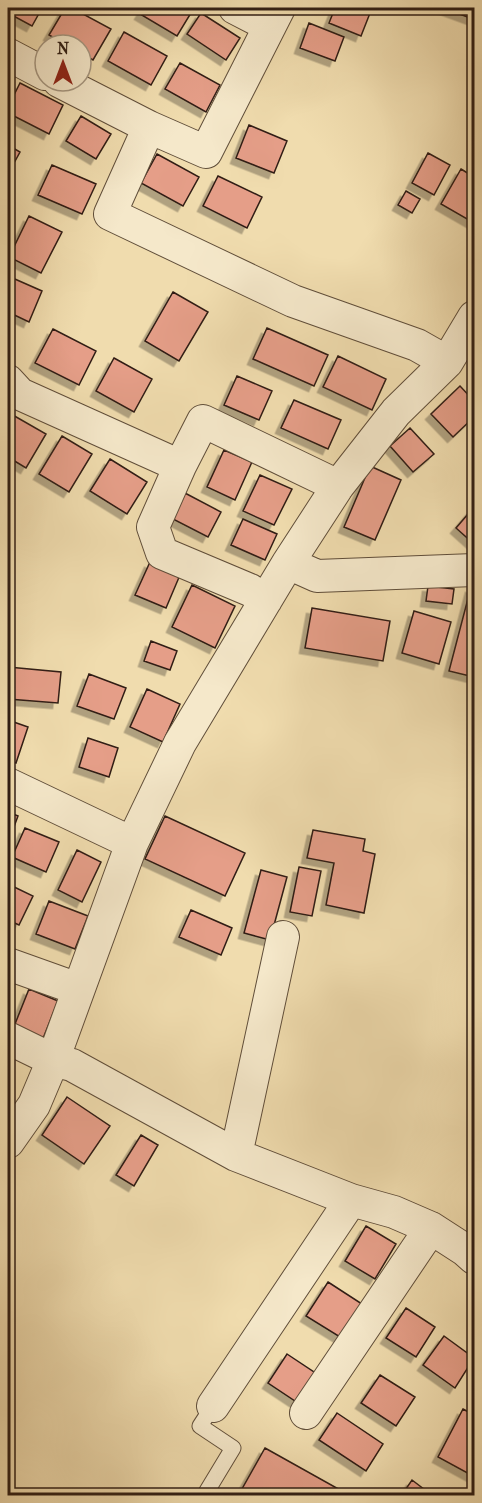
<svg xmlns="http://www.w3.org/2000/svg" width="482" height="1503" viewBox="0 0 482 1503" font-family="'IM FELL French Canon',serif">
  <defs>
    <filter id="shadow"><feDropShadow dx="-5.5" dy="5.5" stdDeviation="0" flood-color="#0004"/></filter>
  </defs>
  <rect width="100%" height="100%" fill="#f0dcae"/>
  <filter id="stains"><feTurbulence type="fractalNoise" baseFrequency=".00333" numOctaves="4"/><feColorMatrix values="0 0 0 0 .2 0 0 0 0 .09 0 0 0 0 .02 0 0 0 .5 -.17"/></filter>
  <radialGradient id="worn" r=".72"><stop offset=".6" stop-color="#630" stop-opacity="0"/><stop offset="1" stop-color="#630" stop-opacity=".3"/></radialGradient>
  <!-- building -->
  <path fill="#e59e88" stroke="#301e14" stroke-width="1.5" filter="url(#shadow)" d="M8,8H42L32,26L8,13Z
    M65,8H72L111,29L93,60L81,53V45H67L49,35Z
    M144,8H194L177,36L140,14Z
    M335,8H372L361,36L329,23Z
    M443,8H474V14L473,19Z
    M201,13L240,38L226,60L187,34Z
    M309,23L344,37L335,61L300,48Z
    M124,32L167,56L151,85L108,61Z
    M180,63L220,85L206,112L165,89Z
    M20,83L63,105L49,134L8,113V107Z
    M81,116L111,134L96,159L66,141Z
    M249,125L287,141L274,173L236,158Z
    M8,145L20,152L8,174Z
    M428,153L450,165L434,195L412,183Z
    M157,154L199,177L183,206L141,183Z
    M52,165L96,184L82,214L38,195Z
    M461,169L474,177V223L441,204Z
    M218,176L262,197L247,228L203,206Z
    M406,191L420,199L412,213L398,205Z
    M29,216L62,232L41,273L9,257Z
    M8,276L42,291L29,322L8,312Z
    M173,292L208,312L179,361L145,341Z
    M267,328L328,355L314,386L253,359Z
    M53,329L96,351L79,385L35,363Z
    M338,356L386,379L372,410L323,387Z
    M114,358L152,379L134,412L96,391Z
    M237,376L272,391L259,420L224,405Z
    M460,386L474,401V417L453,437L431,414Z
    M294,400L341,420L328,449L281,428Z
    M11,414L46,434L26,468L8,457V420Z
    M410,428L434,454L413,472L390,446Z
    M62,436L92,454L69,492L39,474Z
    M224,450L252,462L235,500L207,487Z
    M110,459L147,482L127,514L90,491Z
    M370,466L401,480L375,540L344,527Z
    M260,475L292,489L274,525L243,511Z
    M183,492L221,512L208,537L169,517Z
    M474,507V544L456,528Z
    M243,519L277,534L265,560L231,545Z
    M150,562L180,575L166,608L135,595Z
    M192,585L235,606L215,648L172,627Z
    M428,586L454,589L452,604L426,601Z
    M471,587L474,588V677L449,671Z
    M312,608L390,621L383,661L305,648Z
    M414,611L451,622L439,664L402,653Z
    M151,641L177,651L170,670L144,661Z
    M8,667L61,672L58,703L8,699Z
    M89,674L126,688L114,719L77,706Z
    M147,689L180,704L163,742L130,727Z
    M8,720L28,727L16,763L8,760Z
    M88,738L118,748L109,777L79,767Z
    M8,812L18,816L8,843Z
    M165,816L245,853L225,896L145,859Z
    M25,828L59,842L46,872L12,857Z
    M313,830L365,839L363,851L375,854L364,913L326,905L334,863L307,858Z
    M77,850L101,862L82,902L58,890Z
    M299,867L321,871L312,916L290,912Z
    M261,870L287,877L270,940L244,933Z
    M8,884L33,896L19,925L8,920Z
    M49,901L88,916L75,949L36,934Z
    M191,910L232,928L221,955L179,937Z
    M29,989L58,1001L42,1041L13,1029Z
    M67,1097L110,1126L84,1164L42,1135Z
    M141,1135L158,1145L134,1186L116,1175Z
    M366,1226L396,1244L375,1279L345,1261Z
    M328,1282L362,1304L340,1337L306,1316Z
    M406,1308L435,1327L416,1357L386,1338Z
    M444,1336L474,1358L455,1388L423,1365Z
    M287,1354L317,1374L298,1403L268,1383Z
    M380,1375L415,1397L396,1426L361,1403Z
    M463,1409L474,1415L473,1476L438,1457Z
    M337,1413L383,1444L366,1471L319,1440Z
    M265,1448L351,1496H238Z
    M412,1480L433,1496H401Z"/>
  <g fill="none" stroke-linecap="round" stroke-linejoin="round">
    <defs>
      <path id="lane" d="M204,1496L233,1448L200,1426L213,1406"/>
      <path id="street" d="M235,8L270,26
        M8,59L9,55L45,74
        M59,81L149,127L206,152L279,8
        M149,127L110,214L293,301L417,345L447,362
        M8,381L20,394L180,466L203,421L338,486
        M180,466L153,527L162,553L250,590L266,600
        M288,563L317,576L474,570
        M8,784L132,843
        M8,964L78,989
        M8,1038L53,1060L72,1065L236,1155L351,1200L394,1212L431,1228L465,1250L474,1258
        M8,1142L34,1105L53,1060L132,843L180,743L288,563L338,486L396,412L447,362L474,317
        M236,1155L283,937
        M213,1406L351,1200
        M306,1413L431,1228"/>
    </defs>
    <!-- lane casing -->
    <use href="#lane" stroke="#604e3a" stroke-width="17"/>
    <!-- street casing -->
    <use href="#street" stroke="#604e3a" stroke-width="34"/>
    <!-- lane -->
    <use href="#lane" stroke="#f5e8ca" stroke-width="15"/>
    <!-- street -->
    <use href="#street" stroke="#f5e8ca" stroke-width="32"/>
  </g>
  <!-- margin -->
  <rect width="482" height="1503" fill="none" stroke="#f0dcae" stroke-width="30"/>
  <rect x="9" y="9" width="464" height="1485" fill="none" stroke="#301e14" stroke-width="3"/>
  <rect x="15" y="15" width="452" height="1473" fill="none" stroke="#301e14" stroke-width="1.5"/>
  <!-- north arrow -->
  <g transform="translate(63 63)"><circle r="28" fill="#f5e8ca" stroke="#a69781" stroke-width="1.5"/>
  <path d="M0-4.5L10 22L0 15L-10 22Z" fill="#8f2418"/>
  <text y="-9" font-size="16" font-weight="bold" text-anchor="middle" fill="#301e14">N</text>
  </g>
  <rect width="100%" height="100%" filter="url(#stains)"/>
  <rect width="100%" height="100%" fill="url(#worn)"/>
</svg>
